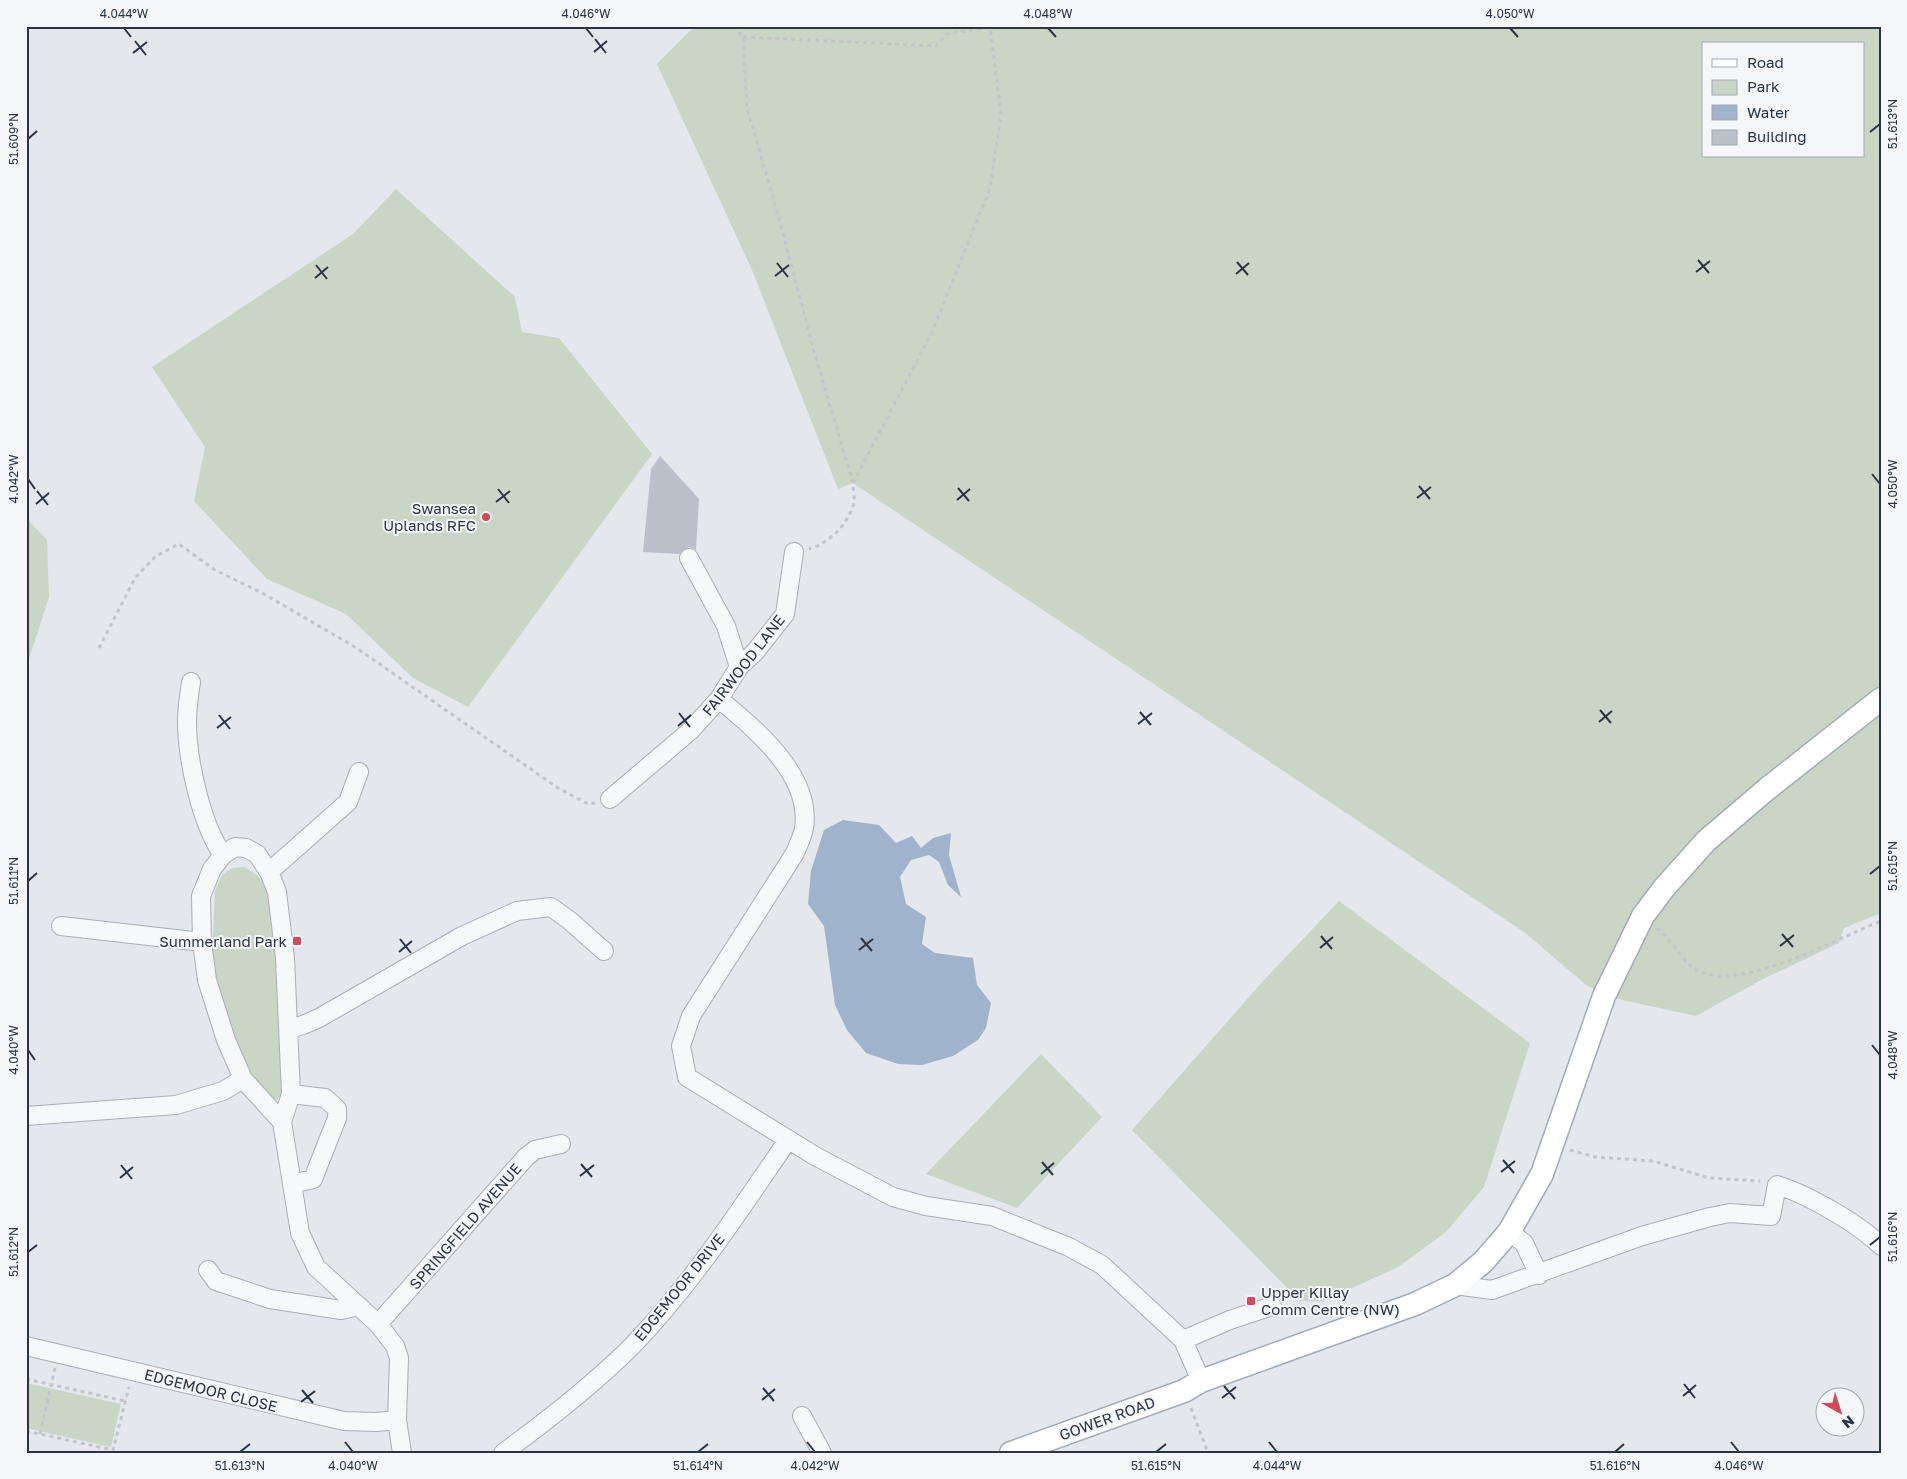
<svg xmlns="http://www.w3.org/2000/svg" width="1907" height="1479" viewBox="0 0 1907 1479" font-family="'Golos Text',sans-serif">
  <rect width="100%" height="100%" fill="#e4e7ec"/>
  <!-- green -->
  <path fill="#c9d6c5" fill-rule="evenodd" d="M695,26H1881V913L1844,928L1839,943L1763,979L1696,1016L1604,996L1585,984L1524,932L853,483L838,489L752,270L657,64ZM1703,44H1863V156H1703Z
    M396,189L515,297L522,332L559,338L652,454L468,707L413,678L346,614L267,579L194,501L205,447L152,367L353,234Z
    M26,518L47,540L49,597L26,668Z
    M244,867C266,878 268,890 273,914L284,1092L277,1100H272L248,1073L219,998L212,962L215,891L222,875L232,868Z
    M1339,901L1530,1043L1484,1187L1446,1232L1398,1267L1324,1301H1300L1132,1130L1264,980Z
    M1041,1054L1102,1117L1017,1208L926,1174Z
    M26,1383L121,1404L111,1447L26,1428Z"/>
  <!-- water -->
  <path fill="#9fb4cc" d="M843,820L879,825L896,843L912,836L921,848L933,838L951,833L949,855L961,897L948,885L939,862L929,855L911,860L900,877L906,904L926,917L922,944L935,953L973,958L977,985L991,1003L986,1028L978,1040L953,1056L922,1065L898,1064L866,1053L847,1030L835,1005L824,926L808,904L811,871L824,830Z"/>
  <!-- building -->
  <path fill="#bbc0ca" d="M660,456L699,499L696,550L689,547L679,554L643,552L651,469Z"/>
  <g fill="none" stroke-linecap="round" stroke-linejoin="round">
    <defs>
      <path id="minor" d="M689,558L726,626L739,667
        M191,682C189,695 187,708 187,721C187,759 201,824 223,855
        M719,699C755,729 812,775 804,828C803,836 798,845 795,853L691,1016L681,1046L687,1077L815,1156L893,1197L926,1206L992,1216L1069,1247L1102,1265L1183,1340L1201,1381
        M610,799L690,731L719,699L739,667L755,652L785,614L794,552
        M269,872L348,802L359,772
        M61,926L202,942
        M289,1029L303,1025L319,1018L462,936L517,911L551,907L569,920L604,951
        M291,1094L325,1098L337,1109V1118L313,1179L292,1184
        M26,1116L176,1105L223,1091L243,1079
        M282,1122L243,1079L226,1040L207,980L202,942L201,896L212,869L223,855L235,847L246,848L257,854L269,872L277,892L285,958L291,1094L282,1122L300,1233L316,1267L378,1324L395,1346L399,1358L397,1420L402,1453
        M1509,1232L1524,1243L1539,1275
        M208,1270L216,1281L270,1299L341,1310L359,1306
        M1455,1285L1492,1290L1642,1236L1710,1217L1730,1213L1771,1216L1777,1185C1807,1194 1859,1224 1881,1246
        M378,1324L526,1157L535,1150L561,1144
        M1183,1340L1230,1320L1272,1306
        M26,1346L344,1421L376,1422L397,1420
        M802,1416L822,1453
        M503,1453C548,1420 592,1386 632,1346C692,1284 739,1211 788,1140"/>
      <path id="major" d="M1011,1453L1184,1391L1201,1381L1415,1304L1455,1285L1483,1262L1509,1232L1542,1174L1604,996L1643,916L1664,888L1706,841L1767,789L1881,699"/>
    </defs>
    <!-- minor casing -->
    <use href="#minor" stroke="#a9aeb7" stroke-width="20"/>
    <!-- major casing -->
    <use href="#major" stroke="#a3abb8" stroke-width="25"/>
    <!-- path -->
    <path stroke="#c2c5cb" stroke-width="3" stroke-dasharray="4 4" stroke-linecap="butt" d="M733,26L743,37L747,108L782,229L814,352L853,483C853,489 855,497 854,503C848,524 830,543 809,549
      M743,37L936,46L947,34L990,27
      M853,483L932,332L990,188L1001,114L990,26
      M99,648L135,578L156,556L179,544L215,570L264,594L355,647L558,788L588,804L595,803
      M1657,928C1671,939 1683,962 1696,970C1739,994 1837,938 1881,921
      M1570,1150L1595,1157L1653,1161L1709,1178L1760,1181
      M26,1379L125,1401
      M1191,1408L1208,1453
      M26,1431L113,1450L129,1387
      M40,1434L55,1368"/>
    <!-- minor -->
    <use href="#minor" stroke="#f7f8fa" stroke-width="18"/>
    <!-- major -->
    <use href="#major" stroke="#fff" stroke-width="22"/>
  </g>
  <!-- ticks -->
  <path fill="none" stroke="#2b3445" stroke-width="2" d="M124,28L131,37M586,28L593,37M1048,28L1056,37M1510,28L1518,37M595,39L606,53M135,41L146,55M594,52L607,41M133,53L147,42M1870,132L1880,124M28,139L37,131M1698,260L1709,273M1237,262L1248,275M777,263L788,277M316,265L327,279M1696,272L1710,261M1236,274L1249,263M775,276L789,265M315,278L328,267M1872,474L1880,484M28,479L35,489M1419,486L1430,499M958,488L969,501M498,489L509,503M37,491L48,505M1417,498L1431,487M957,500L970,489M496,502L510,491M36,504L49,493M1600,710L1611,723M1140,712L1151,725M679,713L690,727M219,715L230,729M1599,722L1612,711M1138,724L1152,713M678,726L691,715M217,728L231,717M1870,874L1880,866M28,881L37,873M1782,934L1793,947M1321,936L1332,949M861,938L872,951M400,939L411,953M1780,946L1794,935M1320,948L1333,937M859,950L873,939M399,952L412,941M1872,1045L1880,1055M28,1050L35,1060M1503,1160L1514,1173M1042,1162L1053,1175M581,1164L592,1177M121,1165L132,1179M1501,1172L1515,1161M1041,1174L1054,1163M580,1176L594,1165M120,1178L133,1167M1870,1245L1880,1237M28,1252L37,1245M1684,1384L1695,1398M1224,1386L1235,1399M763,1388L774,1401M302,1390L313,1403M1683,1396L1696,1385M1222,1398L1236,1387M762,1400L775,1389M301,1402L315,1391M345,1442L353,1452M807,1442L815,1452M1269,1442L1277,1452M1731,1442L1739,1452M240,1452L250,1444M698,1452L708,1444M1156,1452L1166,1444M1615,1452L1624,1444"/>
  <!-- markers -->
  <g fill="#d1495b" stroke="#f4f6f9" stroke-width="2">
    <circle cx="486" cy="517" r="5"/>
    <rect x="292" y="936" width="10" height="10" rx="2.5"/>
    <rect x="1246" y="1296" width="10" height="10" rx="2.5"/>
  </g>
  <g text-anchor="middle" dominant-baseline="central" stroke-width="4" stroke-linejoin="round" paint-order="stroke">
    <!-- poi labels -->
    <g font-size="15" fill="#2b3445" stroke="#f4f6f9" text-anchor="end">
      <text x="476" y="508">Swansea<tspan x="476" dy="17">Uplands RFC</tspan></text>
      <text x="287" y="941">Summerland Park</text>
      <text x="1261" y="1292" text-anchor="start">Upper Killay<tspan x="1261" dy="17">Comm Centre (NW)</tspan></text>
    </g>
    <!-- street labels -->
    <g font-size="15" fill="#2b3445" stroke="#f4f6f9">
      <text transform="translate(743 665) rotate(-52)">FAIRWOOD LANE</text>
      <text transform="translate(465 1226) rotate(-49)">SPRINGFIELD AVENUE</text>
      <text transform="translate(679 1287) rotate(-51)">EDGEMOOR DRIVE</text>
      <text transform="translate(211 1390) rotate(14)">EDGEMOOR CLOSE</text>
      <text transform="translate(1107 1418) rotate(-20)">GOWER ROAD</text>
    </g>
  </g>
  <!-- border -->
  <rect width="1907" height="1479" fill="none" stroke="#f4f6f9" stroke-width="55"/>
  <!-- legend -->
  <rect x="1702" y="42" width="162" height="115" fill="#f4f6f9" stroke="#a4a8b1"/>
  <rect x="1712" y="59" width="25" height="8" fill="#ffffff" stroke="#a4a8b1"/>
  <text x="1747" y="68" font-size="15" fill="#2b3445">Road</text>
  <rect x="1712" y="80" width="25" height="15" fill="#c9d6c5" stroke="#a4a8b1"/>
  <text x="1747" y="92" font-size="15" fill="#2b3445">Park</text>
  <rect x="1712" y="105" width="25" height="15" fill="#9fb4cc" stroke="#a4a8b1"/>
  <text x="1747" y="118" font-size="15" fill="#2b3445">Water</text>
  <rect x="1712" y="130" width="25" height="15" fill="#bbc0ca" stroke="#a4a8b1"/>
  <text x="1747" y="142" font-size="15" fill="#2b3445">Building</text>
  <!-- north arrow -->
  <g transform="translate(1840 1412) rotate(141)"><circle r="24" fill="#f4f6f9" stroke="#a4a8b1"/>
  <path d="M0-4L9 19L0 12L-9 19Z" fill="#d1495b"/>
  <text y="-8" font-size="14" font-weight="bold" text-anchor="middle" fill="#2b3445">N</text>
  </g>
  <rect x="28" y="28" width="1852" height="1424" fill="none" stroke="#2b3445" stroke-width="2"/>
  <g font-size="12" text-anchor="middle" fill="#2b3445">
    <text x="124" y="18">4.044°W</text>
    <text x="586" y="18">4.046°W</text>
    <text x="1048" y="18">4.048°W</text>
    <text x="1510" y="18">4.050°W</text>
    <text transform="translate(1893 124) rotate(-90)" y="4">51.613°N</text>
    <text transform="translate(14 139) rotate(-90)" y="4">51.609°N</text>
    <text transform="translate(14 479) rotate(-90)" y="4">4.042°W</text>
    <text transform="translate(1893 484) rotate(-90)" y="4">4.050°W</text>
    <text transform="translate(1893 866) rotate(-90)" y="4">51.615°N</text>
    <text transform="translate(14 881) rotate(-90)" y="4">51.611°N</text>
    <text transform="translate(14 1050) rotate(-90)" y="4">4.040°W</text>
    <text transform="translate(1893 1055) rotate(-90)" y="4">4.048°W</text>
    <text transform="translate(1893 1237) rotate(-90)" y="4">51.616°N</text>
    <text transform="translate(14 1252) rotate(-90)" y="4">51.612°N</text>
    <text x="240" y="1470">51.613°N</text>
    <text x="353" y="1470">4.040°W</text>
    <text x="698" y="1470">51.614°N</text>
    <text x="815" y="1470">4.042°W</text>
    <text x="1156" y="1470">51.615°N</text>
    <text x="1277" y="1470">4.044°W</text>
    <text x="1615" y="1470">51.616°N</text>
    <text x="1739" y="1470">4.046°W</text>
  </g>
</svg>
